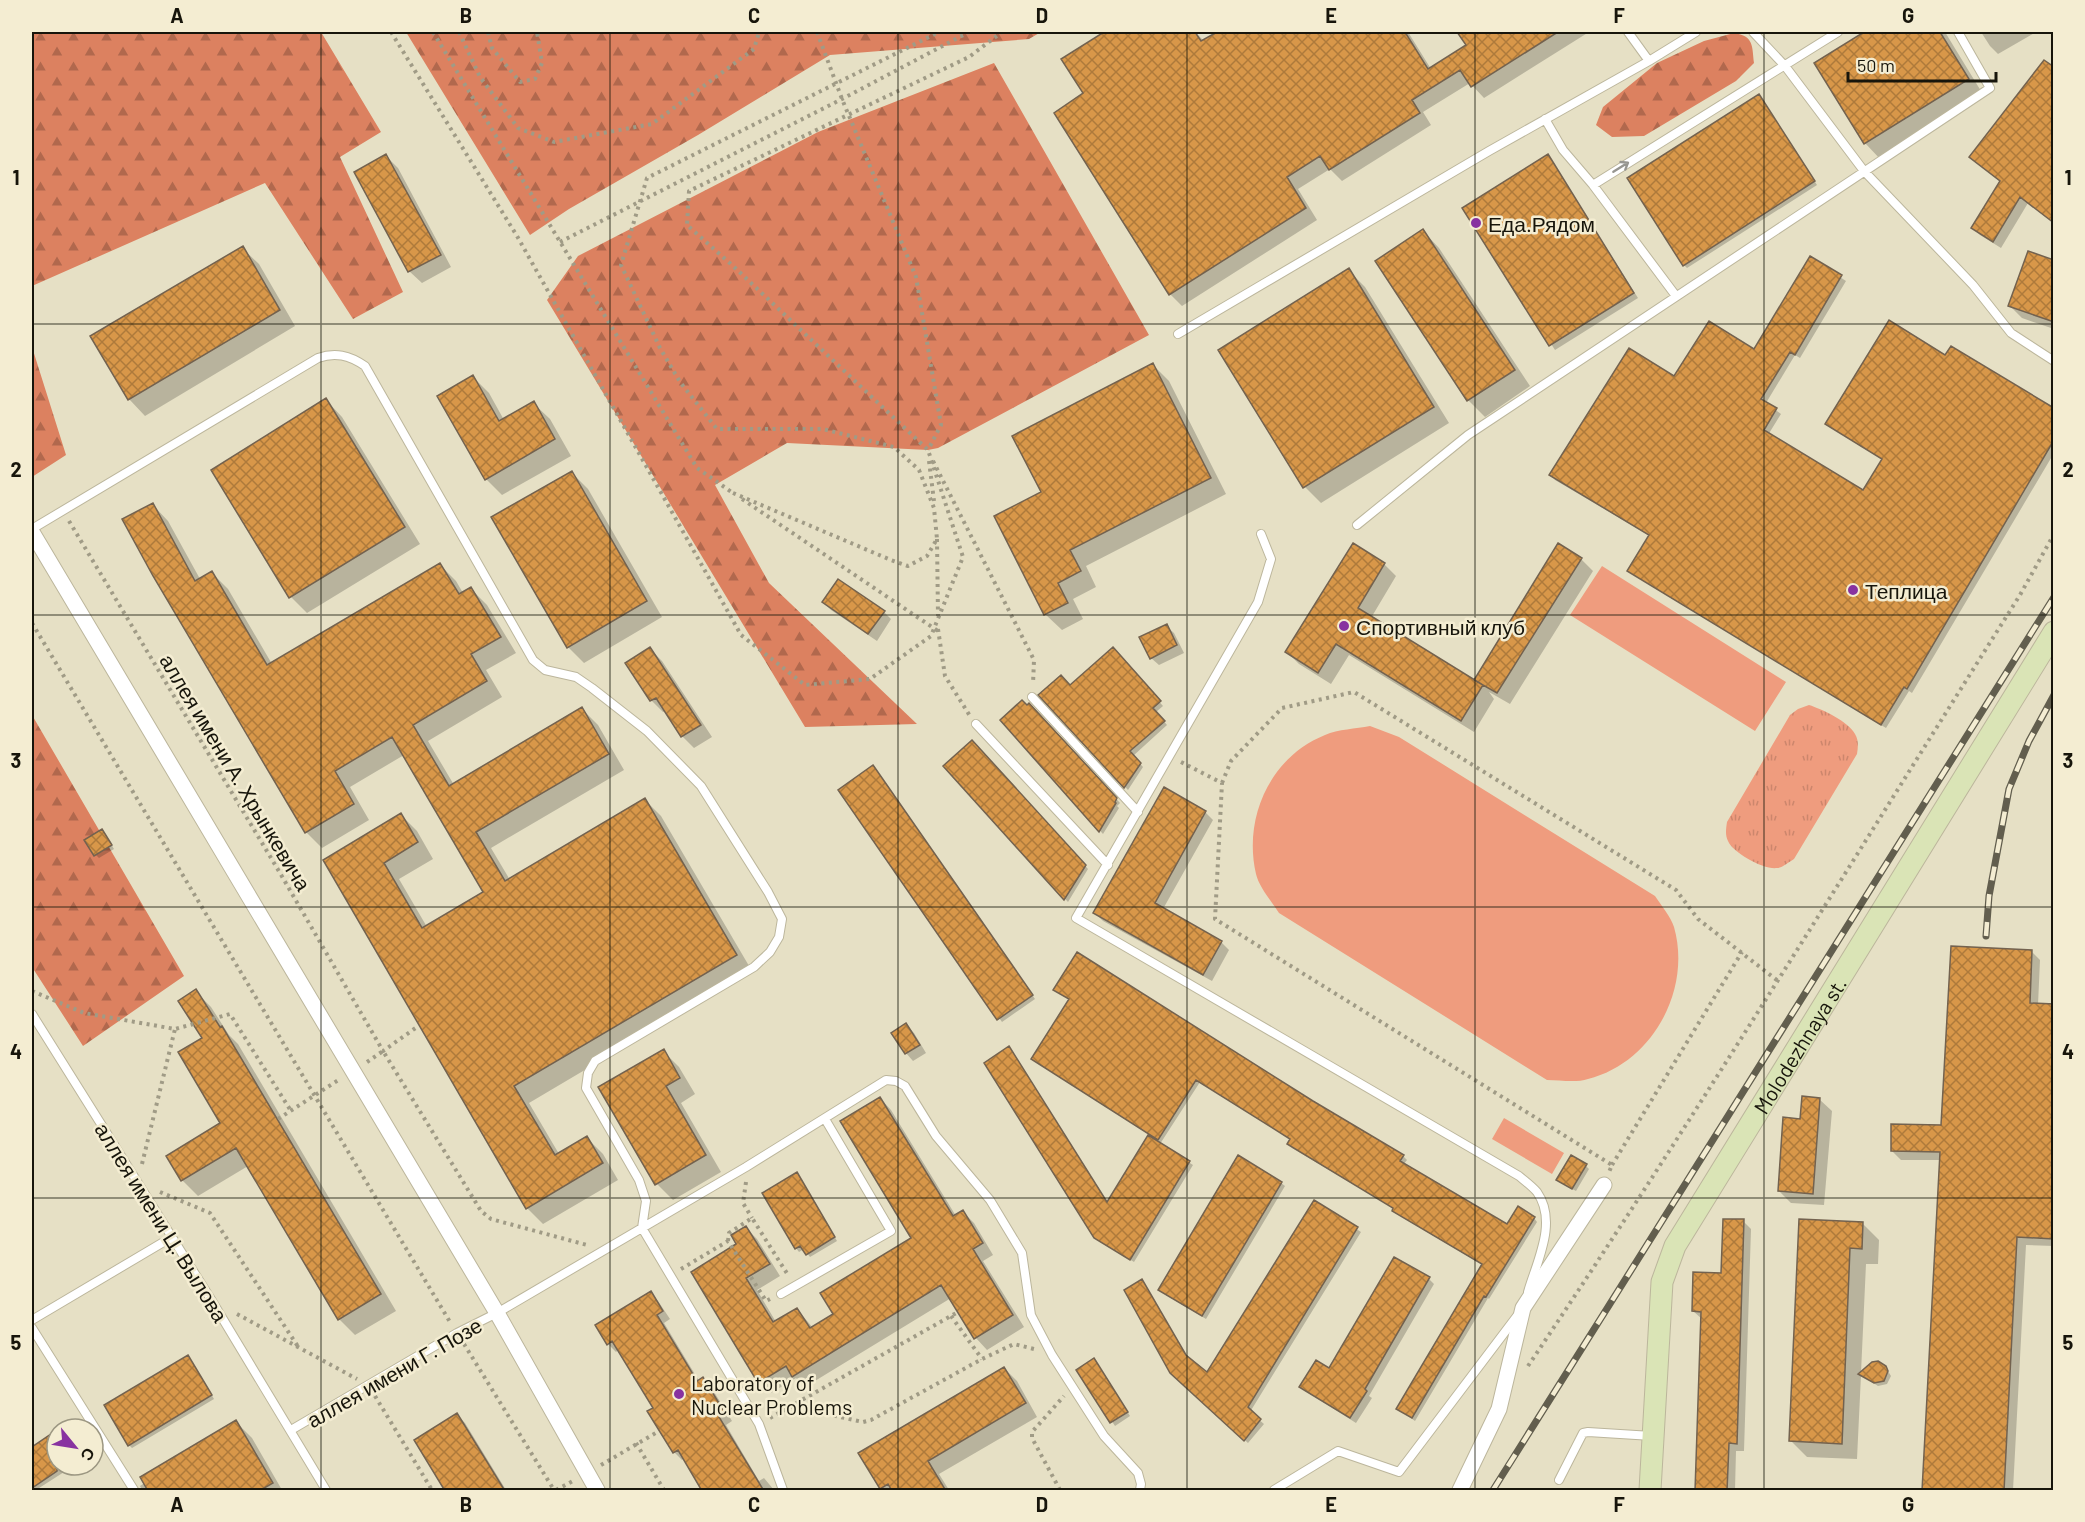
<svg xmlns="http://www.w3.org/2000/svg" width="2085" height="1522" viewBox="0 0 2085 1522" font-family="Barlow,sans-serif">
  <defs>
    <pattern id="forest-firs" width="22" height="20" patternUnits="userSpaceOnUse" patternTransform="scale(1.5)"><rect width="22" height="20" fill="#dc8160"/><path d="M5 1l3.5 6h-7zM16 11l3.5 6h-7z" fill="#b1684d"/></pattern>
    <pattern id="park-tufts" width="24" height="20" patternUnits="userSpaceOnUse" patternTransform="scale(1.5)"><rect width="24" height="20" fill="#ef9c7e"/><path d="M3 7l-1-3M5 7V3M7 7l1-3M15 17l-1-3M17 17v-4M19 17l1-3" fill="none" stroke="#cc866c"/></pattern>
    <pattern id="building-cross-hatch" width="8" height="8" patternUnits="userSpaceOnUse" patternTransform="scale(1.5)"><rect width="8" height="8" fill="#d89749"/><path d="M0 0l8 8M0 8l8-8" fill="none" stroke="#ae7a3b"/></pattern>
  </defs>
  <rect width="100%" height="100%" fill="#e6e0c5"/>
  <!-- green -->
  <path fill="#ef9c7e" d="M1602,566L1786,682L1755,731L1570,615Z
    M1370,726L1399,737L1655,896C1661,905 1671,917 1674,927C1692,990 1652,1063 1588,1079C1576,1083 1560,1080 1547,1080L1279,913C1272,902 1259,887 1256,874C1243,818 1270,757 1325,735C1338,729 1356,729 1370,726Z
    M1504,1118L1564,1153L1552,1174L1492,1139Z"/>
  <!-- forest -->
  <path fill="url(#forest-firs)" d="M32,32H321L381,132L340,157L403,292L353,319L265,183L32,286Z
    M406,32H1041L1029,39L830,55L698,135L569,209L530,235Z
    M1734,33C1754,36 1752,46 1754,63L1736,81L1644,136L1612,137L1596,125L1603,107L1657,63L1704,41Z
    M994,63L1149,335L938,448L928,450L787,443L715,485L769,583L917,724L805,727L547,300L578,256L818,132Z
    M32,347L66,455L32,477Z
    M32,715L184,976L83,1046L32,967Z"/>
  <!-- park -->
  <path fill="url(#park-tufts)" d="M1809,705C1822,709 1849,722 1855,734C1859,741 1858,747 1857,754L1794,859C1789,862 1782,868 1777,868C1764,870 1733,853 1728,841C1725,835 1726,829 1727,822L1790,715L1798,709Z"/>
  <!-- shadow -->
  <path fill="#0003" d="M1107,32H1180L1181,34L1195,32L1204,41L1220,32H1408L1431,69L1468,45L1459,32H1589L1484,98L1470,83L1423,112L1431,125L1342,181L1330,169L1298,189L1317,220L1182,306L1170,294L1086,94L1063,59Z
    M1867,32H1945L1984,96L1881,160L1865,143L1816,63Z
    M1981,32H2036L1998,54L1990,46Z
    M1759,96L1817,185L1687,268L1684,265Z
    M386,156L398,168L451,267L422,283L409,271L356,172Z
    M1548,156L1638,298L1555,350L1464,208Z
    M1971,157L2054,222L2028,203L2001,248L1980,235L1973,228L2001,182Z
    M1423,231L1439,248L1530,386L1485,417L1468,400L1377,262Z
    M242,248L259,264L295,326L145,416L129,399Z
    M1811,258L1846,281L1800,358L1795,355L1766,403L1781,414L1768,435L1864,493L1883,460L1827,424L1946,357L2054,410V453L1912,693L1909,691L1886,728L1634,575L1629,571L1650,536L1555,480L1551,475L1675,378L1755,351Z
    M2054,262V329L2022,318L2010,306Z
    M1348,270L1365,287L1449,423L1321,503L1305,487L1220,351Z
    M1153,365L1169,381L1226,494L1086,566L1096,587L1073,599L1083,619L1062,630L1045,614L1043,492Z
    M473,377L489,393L504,420L533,403L550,419L571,456L502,495L486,479Z
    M326,400L342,417L420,544L307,613L291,597L213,470Z
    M571,472L588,489L662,617L584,663L568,647Z
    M152,504L168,521L200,579L212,573L228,589L272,664L440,565L456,581L463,593L471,589L487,605L516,653L486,670L502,697L428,741L454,785L582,709L598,725L624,770L491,848L510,880L645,800L661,816L752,971L529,1103L559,1154L587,1138L603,1154L618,1180L543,1224L527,1208L325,860L401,815L417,831L433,859L399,879L427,927L485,893L404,755L350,787L369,820L322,848L306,832Z
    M1353,545L1384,564L1396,576L1371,618L1479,685L1581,559L1593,571L1510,704L1489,692L1494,699L1474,732L1349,655L1331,684L1299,664L1287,652Z
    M823,602L884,612L891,619L877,641L831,610Z
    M1166,626L1174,633L1184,653L1159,665L1151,658Z
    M650,649L662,661L712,737L694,748L682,736L666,711L663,712L651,700L627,663Z
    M1113,650L1163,706L1156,712L1167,725L1133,756L1143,767L1128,790L1040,695L1070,687Z
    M1027,707L1033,708L1120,803L1117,806L1119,808L1103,834L1002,720Z
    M972,742L1088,869L1068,902L945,766Z
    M876,770L1035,999L1002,1022L840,790Z
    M1205,812L1213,820L1163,909L1221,942L1229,950L1212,981L1103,921L1095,913Z
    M105,834L114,849L99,858L96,855Z
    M2032,952L2040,960L2038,1005L2054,1006V1246L2026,1245L2013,1490H1924L1941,1160H1901L1892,1151L1943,1126Z
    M195,991L211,1007L229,1035L238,1044L396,1311L355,1335L339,1319L248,1166L198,1196L182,1180L223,1124Z
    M1058,993L1312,1102L1403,1156L1407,1160L1403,1165L1507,1226L1534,1218L1537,1222L1489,1299L1488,1298L1415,1421L1398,1409L1483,1265L1397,1214L1393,1211L1395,1209L1292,1148L1289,1144L1292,1140L1200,1082L1160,1144L1193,1165L1134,1262L1100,1241L1012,1052L1108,1203L1149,1134L1033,1059L1070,1000Z
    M906,1025L914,1033L926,1053L913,1061L906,1053Z
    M663,1051L679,1067L695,1094L681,1103L721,1172L673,1200L657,1184Z
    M880,1098L891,1110L956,1216L963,1212L974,1223L993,1255L983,1261L1024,1327L987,1350L976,1338L951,1298L805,1387L796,1378L771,1393L759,1382L739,1245L746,1228L757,1239L780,1276L757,1290L776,1322L797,1309L813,1328L835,1315L913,1239Z
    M1819,1099L1832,1111L1824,1205L1791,1203L1779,1191L1801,1120Z
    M1586,1166L1589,1169L1576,1191L1561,1183Z
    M800,1178L837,1241L810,1257L804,1249L799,1252L796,1248Z
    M1281,1183L1285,1186L1206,1319L1163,1293Z
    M1314,1202L1361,1232L1250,1412L1264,1424L1248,1443L1171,1372L1142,1281L1189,1359L1207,1375Z
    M1743,1221L1751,1229L1744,1451H1736L1735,1490H1697L1702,1319L1693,1311L1723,1275Z
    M1801,1221L1863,1224L1879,1240L1878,1264H1866L1861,1373L1886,1368L1891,1376L1887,1384L1878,1386L1861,1375L1857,1459L1807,1457L1791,1441Z
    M1429,1279L1434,1284L1369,1396L1372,1398L1356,1423L1307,1392L1301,1387L1329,1370Z
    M651,1293L658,1301L670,1319L664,1323L699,1381L703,1379L711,1387L732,1421L726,1425L759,1481L764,1478L774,1490H704L684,1458L682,1460L674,1452L655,1408L619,1349L616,1352L608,1344Z
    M191,1360L214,1399L132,1448L129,1445Z
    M1097,1363L1130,1416L1115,1426L1078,1370Z
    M1004,1368L1017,1381L1037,1417L939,1474L949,1490H883L881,1488Z
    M457,1415L465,1423L506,1490H447Z
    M236,1422L252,1438L282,1490H142L140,1486Z
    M57,1432V1465H75L36,1490H32V1449Z
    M2054,1446V1490H2051Z"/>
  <!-- building -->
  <path fill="url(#building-cross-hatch)" stroke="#73624f" stroke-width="1.5" d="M1104,32H1195L1201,41L1217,32H1405L1428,69L1466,45L1457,32H1558L1471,87L1460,70L1412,100L1420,113L1329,170L1320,156L1287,177L1306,208L1169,295L1054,113L1083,93L1061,59Z
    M1864,32H1940L1969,79L1864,144L1814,63Z
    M2044,60L2054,67V223L2020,197L1993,242L1971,228L2000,181L1969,157Z
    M1759,94L1815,181L1683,266L1627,178Z
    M386,154L441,255L408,272L354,172Z
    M1548,154L1634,293L1549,346L1462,208Z
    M1423,229L1515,370L1467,401L1375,261Z
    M243,246L280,310L128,400L90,336Z
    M2028,251L2054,260V322L2008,306Z
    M1810,256L1842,275L1795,355L1790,352L1761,399L1777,408L1764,430L1863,490L1882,459L1825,424L1889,320L1945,355L1951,346L2054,408V440L1907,689L1904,687L1881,725L1627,571L1649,535L1549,475L1629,348L1674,376L1709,321L1754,349Z
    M1349,268L1434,407L1303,488L1218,350Z
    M1153,363L1211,478L1070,550L1081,571L1058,583L1068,603L1044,615L994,516L1041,492L1012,436Z
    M473,375L499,421L534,401L555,439L485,480L437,396Z
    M326,398L405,527L289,598L211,470Z
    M572,471L647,601L567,648L491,517Z
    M153,503L195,581L212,571L267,665L440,563L459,594L471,587L501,637L471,654L487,681L413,725L449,786L582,707L609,754L476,832L505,881L645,798L737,955L514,1086L555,1155L587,1136L603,1163L526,1209L323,860L401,813L418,842L384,863L422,928L483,892L392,737L335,771L354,804L305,833L153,576L122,519Z
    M1353,543L1385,563L1358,608L1483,685L1461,721L1336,644L1318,673L1285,652Z
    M1558,543L1582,558L1497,693L1474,680Z
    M838,579L885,611L868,634L822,602Z
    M1167,624L1177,645L1150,659L1139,637Z
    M650,647L701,725L681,737L656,698L650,701L625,663Z
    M1113,647L1161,701L1153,708L1165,721L1130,751L1141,763L1124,788L1038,695L1061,675L1070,685Z
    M1022,700L1027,705L1029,703L1117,798L1115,802L1116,803L1099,832L1000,720Z
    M972,740L1086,865L1064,900L943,766Z
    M873,765L1033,995L997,1020L838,790Z
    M1164,787L1206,811L1155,903L1222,941L1203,975L1093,913Z
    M102,829L112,845L94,856L84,840Z
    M1951,946L2032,950L2030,1003L2054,1004V1239L2017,1237L2004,1491H1922L1940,1152L1891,1151V1124L1941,1125Z
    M1077,952L1313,1101L1404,1155L1400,1161L1507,1224L1518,1206L1535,1217L1486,1297L1484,1296L1412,1418L1396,1409L1482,1264L1392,1211L1393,1208L1287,1144L1290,1139L1196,1080L1158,1140L1031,1059L1069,999L1053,990Z
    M196,989L220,1027L222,1026L381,1294L338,1320L236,1148L181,1181L166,1156L220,1123L178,1052L202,1038L178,1001Z
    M906,1023L920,1045L905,1054L891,1033Z
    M1009,1046L1107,1202L1148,1135L1190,1161L1130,1260L1094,1238L984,1063Z
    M664,1049L680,1078L666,1086L706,1155L655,1185L598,1087Z
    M1802,1096L1820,1098L1813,1194L1778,1191L1783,1117L1800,1119Z
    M880,1097L953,1216L963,1210L983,1243L973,1249L1013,1315L974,1339L941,1285L792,1377L786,1366L758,1383L691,1272L736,1244L731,1235L746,1226L770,1264L746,1278L773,1322L797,1308L810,1328L833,1314L820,1293L911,1238L840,1121Z
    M1238,1155L1282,1182L1202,1316L1158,1290Z
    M1571,1155L1587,1164L1572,1189L1556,1180Z
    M797,1172L835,1237L806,1255L800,1246L795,1249L762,1193Z
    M1314,1200L1358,1227L1248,1407L1261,1419L1244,1441L1170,1373L1124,1290L1142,1279L1186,1355L1207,1372Z
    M1723,1219H1744L1737,1444L1729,1443L1727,1491H1695L1701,1312L1692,1311L1693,1272L1721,1273Z
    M1799,1219L1863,1222L1862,1249L1850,1248L1842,1444L1789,1441Z
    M1394,1257L1430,1277L1365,1389L1367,1391L1350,1418L1299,1387L1316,1360L1329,1368Z
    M651,1291L663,1311L657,1315L697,1381L703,1377L725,1413L719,1417L764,1491H702L678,1450L673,1453L647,1411L653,1408L612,1341L607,1345L595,1325Z
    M188,1355L212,1395L128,1446L104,1405Z
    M1094,1358L1128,1412L1110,1423L1076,1370Z
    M1878,1361L1886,1366L1888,1371L1884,1381L1874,1383L1858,1374L1872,1362Z
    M1004,1367L1026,1403L928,1461L946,1491H892L888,1484L880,1489L858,1453Z
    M457,1413L505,1491H445L414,1440Z
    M236,1420L273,1483L259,1491H148L140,1477Z
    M57,1430V1471L32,1488V1447Z"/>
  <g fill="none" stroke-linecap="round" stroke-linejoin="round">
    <defs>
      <path id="service" d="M1628,32L1649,61
        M1753,32L1785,66L1864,171L1973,285L2011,333L2054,361
        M1545,119L1563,150L1593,185L1838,32
        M1593,185L1676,296
        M1178,334L1489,151L1649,61L1696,32
        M1357,525L1468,435L1990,88L1958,32
        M32,529L318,358C335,352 349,355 365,366L533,660L545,670L576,677L592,688L647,731L701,786L768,892L782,919L779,937L770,952L754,967L595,1061L588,1073L586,1088L639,1180L646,1201L642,1228
        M1261,534L1271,559L1258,602L1076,918L1519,1176C1525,1181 1532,1186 1537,1192C1558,1222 1537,1261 1528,1292
        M1032,697L1138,812
        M976,724L1108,865
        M32,1014L212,1301L326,1490
        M642,1228L759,1424L783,1490
        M781,1294L891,1231L825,1119
        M32,1320L172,1237
        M32,1328L134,1490
        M291,1430L457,1333L497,1313L746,1167L886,1080L896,1081L905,1086L936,1136L990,1200L1022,1253L1031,1315L1052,1355L1104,1436L1138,1473L1141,1484L1140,1490
        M1559,1480L1583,1433L1588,1432L1652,1436
        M1274,1490L1338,1451L1399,1472L1517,1316"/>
      <path id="minor" d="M32,532L497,1313L597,1490
        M1460,1490L1499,1409L1523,1308L1604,1185"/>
      <g id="secondary">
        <path id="s1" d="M1650,1490L1662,1282L1675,1246L2054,632"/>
      </g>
    </defs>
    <!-- service casing -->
    <use href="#service" stroke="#bcb69c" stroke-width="10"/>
    <!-- minor casing -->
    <use href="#minor" stroke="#bcb69c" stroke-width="17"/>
    <!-- secondary casing -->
    <use href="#secondary" stroke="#bcb69c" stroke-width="23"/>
    <!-- path -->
    <path stroke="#a09b86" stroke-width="4" stroke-dasharray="3 4.5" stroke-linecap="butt" d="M391,32L517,236L741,635L805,685L870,679L931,636L963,557L928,450L732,265L687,225L689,191L969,57L1002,32
      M433,32L697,468L733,493
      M459,32L480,77L518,128L554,142L652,124L754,49L759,32
      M488,32L492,48L520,82L535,79L542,63L537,32
      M817,32L842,99L916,277L941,425L928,450
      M560,242L842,99L969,32
      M929,461L934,501
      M933,461L1034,660L1033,684
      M733,493L891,560L908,566L927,556L937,539L934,508L919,470L894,447L823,429H717L680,382L660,348L621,265L647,178L939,32
      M742,499L938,631
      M69,521L280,873L383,1051L417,1027
      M937,539L938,616
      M32,623L450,1322
      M938,629L945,676L970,716
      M1181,762L1222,783L1215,919L1612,1165L1609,1172
      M1222,783L1231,761L1282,708L1354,692L1676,890L1698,919L1778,981
      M32,991L84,1013L175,1029L230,1014L291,1111
      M367,1062L383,1051L481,1211L491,1219L587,1245
      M278,1119L340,1079
      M142,1164L175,1029
      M1612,1165L1742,952
      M746,1182L743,1203L752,1218
      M160,1192L210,1213L299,1348
      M728,1241L729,1233L752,1218L788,1275
      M681,1269L728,1241L766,1301L770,1299
      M237,1314L357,1379
      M951,1316L982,1359
      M464,1344L554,1490
      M1528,1366C1698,1113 1857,853 2020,595L2054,534
      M375,1396L432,1490
      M790,1406L863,1422L871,1420L982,1359L1014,1344L1034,1349
      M770,1418L958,1312
      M636,1443L664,1490
      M601,1465L659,1431
      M556,1490L573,1481
      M1060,1490L1032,1438V1432L1064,1396"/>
    <!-- service -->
    <use href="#service" stroke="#fff" stroke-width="8"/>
    <!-- minor -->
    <use href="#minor" stroke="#fff" stroke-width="15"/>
    <!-- secondary -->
    <use href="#secondary" stroke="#dae4b6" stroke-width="21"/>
    <defs>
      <path id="rail" d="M1986,936L1989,896L2009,789L2029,741L2054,695
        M1493,1490L2054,597"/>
    </defs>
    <!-- rail casing -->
    <use href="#rail" stroke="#625e4e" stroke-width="7"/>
    <!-- rail -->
    <use href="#rail" stroke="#f4edd2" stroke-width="4.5" stroke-dasharray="14" stroke-linecap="butt"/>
  </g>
  <!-- one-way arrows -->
  <defs><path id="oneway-shaft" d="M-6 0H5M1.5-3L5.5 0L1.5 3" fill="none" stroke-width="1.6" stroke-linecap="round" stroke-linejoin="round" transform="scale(1.5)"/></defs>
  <use stroke="#979691" href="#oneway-shaft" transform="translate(1621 167) rotate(-32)"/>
  <!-- grid -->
  <path fill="none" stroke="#17150b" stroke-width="1.5" stroke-opacity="0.55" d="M321,32V1490M610,32V1490M898,32V1490M1187,32V1490M1475,32V1490M1764,32V1490M32,324H2054M32,615H2054M32,907H2054M32,1198H2054"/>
  <!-- markers -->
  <g fill="#8832a0" stroke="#f4edd2" stroke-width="2">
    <circle cx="1476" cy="223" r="6"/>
    <circle cx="1853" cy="590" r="6"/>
    <circle cx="1344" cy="626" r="6"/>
    <circle cx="679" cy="1394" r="6"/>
  </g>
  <g text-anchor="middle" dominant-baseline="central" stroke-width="5" stroke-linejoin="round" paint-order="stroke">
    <!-- poi labels -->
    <g font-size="21" fill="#17150b" stroke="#f4edd2" text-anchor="start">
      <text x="1488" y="223">Еда.Рядом</text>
      <text x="1865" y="590">Теплица</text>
      <text x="1356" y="626">Спортивный клуб</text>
      <text x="691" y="1382">Laboratory of<tspan x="691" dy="24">Nuclear Problems</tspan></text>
    </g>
    <!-- street labels -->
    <g font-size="21" fill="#17150b" stroke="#f4edd2">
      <text transform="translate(236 772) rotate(59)">аллея имени А. Хрынкевича</text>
      <text stroke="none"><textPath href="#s1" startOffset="483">Molodezhnaya st.</textPath></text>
      <text transform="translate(162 1222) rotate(58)">аллея имени Ц. Вылова</text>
      <text transform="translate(394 1372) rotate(-30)">аллея имени Г. Позе</text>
    </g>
  </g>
  <!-- border -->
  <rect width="2085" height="1522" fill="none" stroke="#f4edd2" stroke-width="66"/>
  <!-- north arrow -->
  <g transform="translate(75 1447) rotate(120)"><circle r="28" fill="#f4edd2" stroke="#9c9782" stroke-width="1.5"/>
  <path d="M0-4.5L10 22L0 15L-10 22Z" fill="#8832a0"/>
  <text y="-9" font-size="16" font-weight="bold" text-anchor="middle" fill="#17150b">С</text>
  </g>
  <!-- scale -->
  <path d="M1848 72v9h148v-9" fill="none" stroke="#17150b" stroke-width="3"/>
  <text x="1857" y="72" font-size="18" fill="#17150b" stroke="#f4edd2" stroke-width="4.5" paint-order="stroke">50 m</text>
  <rect x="33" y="33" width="2019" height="1456" fill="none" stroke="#17150b" stroke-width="2"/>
  <g font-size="20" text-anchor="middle" font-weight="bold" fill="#17150b">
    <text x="177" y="23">A</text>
    <text x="466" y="23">B</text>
    <text x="754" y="23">C</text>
    <text x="1042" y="23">D</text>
    <text x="1331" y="23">E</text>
    <text x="1619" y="23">F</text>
    <text x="1908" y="23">G</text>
    <text x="16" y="185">1</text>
    <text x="2068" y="185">1</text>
    <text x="16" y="477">2</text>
    <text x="2068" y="477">2</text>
    <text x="16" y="768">3</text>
    <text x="2068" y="768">3</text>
    <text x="16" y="1059">4</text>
    <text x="2068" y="1059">4</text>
    <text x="16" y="1350">5</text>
    <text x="2068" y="1350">5</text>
    <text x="177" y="1512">A</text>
    <text x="466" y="1512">B</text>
    <text x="754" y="1512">C</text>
    <text x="1042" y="1512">D</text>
    <text x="1331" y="1512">E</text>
    <text x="1619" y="1512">F</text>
    <text x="1908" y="1512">G</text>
  </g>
</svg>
